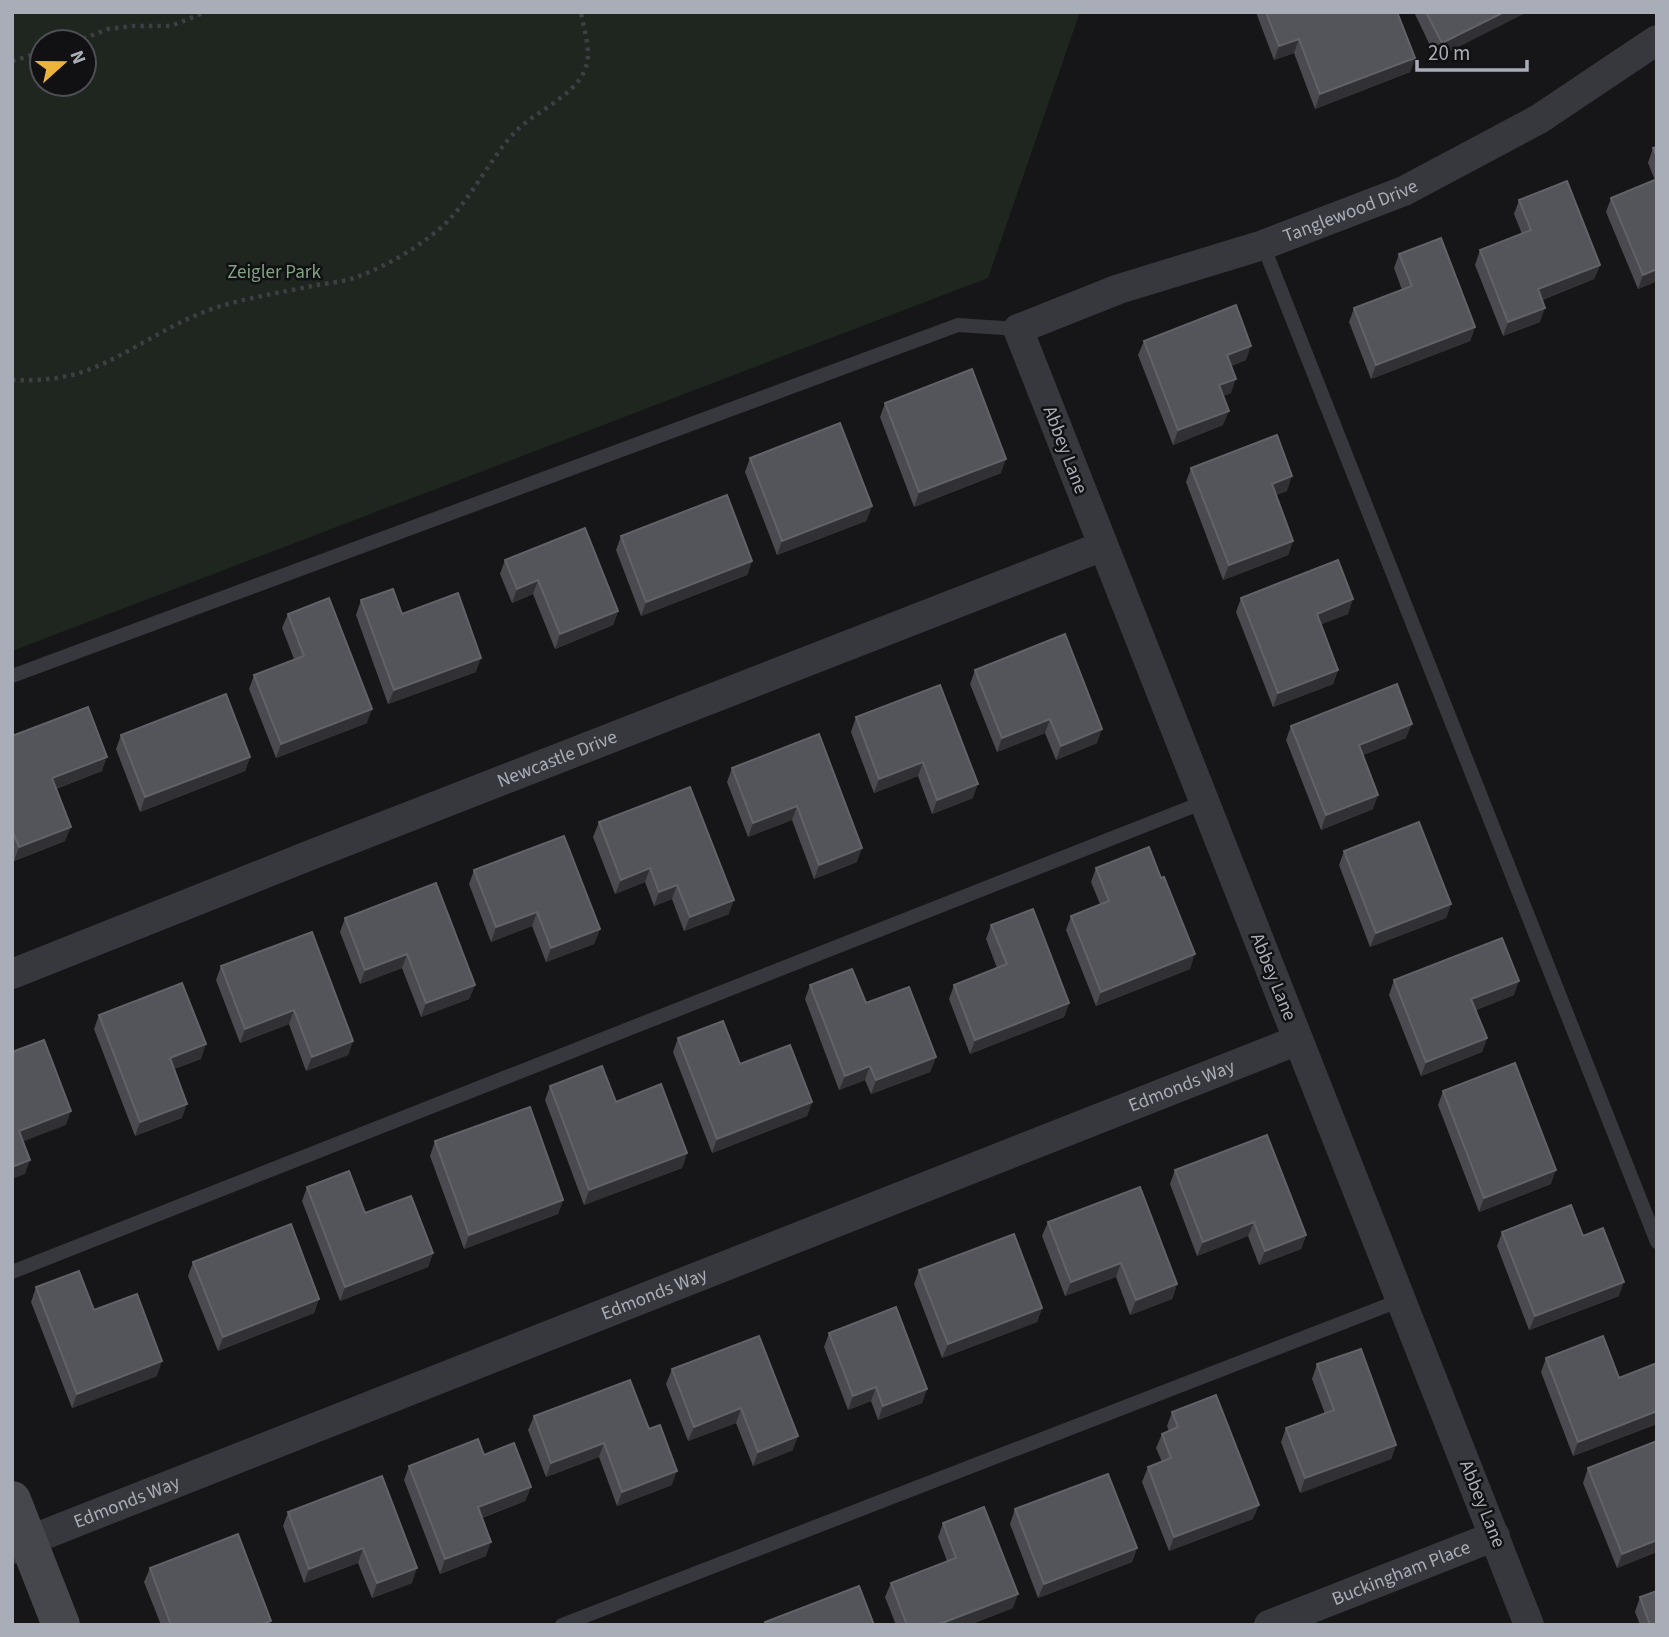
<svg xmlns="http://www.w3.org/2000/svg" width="1669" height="1637" viewBox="0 0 1669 1637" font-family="'Source Sans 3',sans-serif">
  <rect width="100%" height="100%" fill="#161618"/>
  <!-- park -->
  <path fill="#1e261f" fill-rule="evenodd" d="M12,12H1080L988,278L12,651ZM42,42H84V84H42Z"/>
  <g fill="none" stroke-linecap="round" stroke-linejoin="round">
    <!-- path -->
    <path stroke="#3d3f44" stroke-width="4.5" stroke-dasharray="3.5 5" stroke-linecap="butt" d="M75,42L108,29L133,26H171L206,12
      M12,61L42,52
      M12,380C37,381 62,379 85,371C124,357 160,330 199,314C234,299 280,293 317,285C329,283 342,282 354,278C382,268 409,253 432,235C468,208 485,164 515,132C538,108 588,92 588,54C588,40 583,26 581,12"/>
    <!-- lane -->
    <path stroke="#37383d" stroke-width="14" d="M1263,245L1657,1242
      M12,676L958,325L1018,329
      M12,1272L1204,802
      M562,1625L1401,1300"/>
    <!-- street -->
    <g stroke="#37383d" stroke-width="30">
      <path id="s1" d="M12,974L308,856L1103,546"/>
      <path id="s2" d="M12,1549L28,1541L1298,1040"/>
      <path id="s3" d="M1269,1625L1495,1536"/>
      <path id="s4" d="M1529,1625L1018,329L1119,289L1263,245L1404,191L1539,119L1657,40"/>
    </g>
    <!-- secondary -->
    <path stroke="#45474d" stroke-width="38" d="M12,1500L61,1625"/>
  </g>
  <!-- wall -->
  <path fill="#4a4a50" d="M1257,12H1397L1415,58L1410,72L1315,109L1294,53L1274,60L1257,15Z
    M1414,12H1527L1436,58Z
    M1657,147V281L1638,289L1606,212L1611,198L1655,180L1648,163L1653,148Z
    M1519,200L1600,265L1594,279L1542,300L1540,322L1503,336L1475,265L1480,250L1522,234L1514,214Z
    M1399,254L1475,327L1470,341L1371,379L1349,322L1354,308L1402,290L1394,268Z
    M1144,341L1246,360L1231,366V393L1223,396V425L1173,445L1138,355Z
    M885,403L1001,473L914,507L880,417Z
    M750,458L872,506L866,521L777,555L745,472Z
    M1191,468L1287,491L1276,495L1293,541L1288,555L1223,580L1186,482Z
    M621,536L752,561L747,575L641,616L616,550Z
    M505,560L618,611L613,625L555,649L533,594L512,603L500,574Z
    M1241,598L1348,614L1321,624L1338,670L1333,684L1273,707L1236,612Z
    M361,600L402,614L476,672L388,704L356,615Z
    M288,614L367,723L276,758L249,689L254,675L294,659L282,628Z
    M975,670L1097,743L1056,760L1045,733L997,752L970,684Z
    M940,685L973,798L932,814L918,776L874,793L851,732L856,717Z
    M1291,726L1406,738L1363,755L1373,809L1321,830L1286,740Z
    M819,734L857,862L814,879L792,820L748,837L727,782L732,768Z
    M121,735L250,757L245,771L140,812L116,749Z
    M12,736L102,771L56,789L65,841L14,861L12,857Z
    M599,822L729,914L684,931L672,899L654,906L645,882L615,894L593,837Z
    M1344,851L1451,904L1446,918L1370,947L1339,865Z
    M1096,868L1161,878L1190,969L1096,1006L1066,930L1071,916L1100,904L1091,882Z
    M474,870L600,929L594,944L546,962L532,926L491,942L469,884Z
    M345,918L475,985L469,999L421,1017L402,968L360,984L340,932Z
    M991,925L1069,1003L1064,1017L970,1054L949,999L954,985L997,968L986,939Z
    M221,966L353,1041L348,1055L306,1071L289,1024L240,1043L216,980Z
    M1394,980L1514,995L1476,1010L1487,1038L1482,1052L1421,1076L1389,995Z
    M810,985L866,1003L936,1057L930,1072L871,1094L865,1080L839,1090L805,999Z
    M99,1015L201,1059L174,1069L182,1118L135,1136L94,1029Z
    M678,1038L740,1064L812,1102L807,1116L712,1153L673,1052Z
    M550,1086L687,1153L682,1168L584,1205L545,1100Z
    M1443,1091L1551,1184L1479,1212L1438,1105Z
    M435,1141L563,1200L558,1214L464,1249L430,1156Z
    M1175,1170L1306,1235L1301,1249L1259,1265L1248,1236L1197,1256L1170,1184Z
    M307,1187L365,1213L433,1253L428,1267L340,1301L302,1201Z
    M1048,1222L1177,1284L1172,1299L1130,1315L1116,1277L1065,1296L1042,1236Z
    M1502,1232L1583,1236L1619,1296L1529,1330L1497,1246Z
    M193,1262L319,1299L314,1313L218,1351L188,1276Z
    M919,1270L1042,1308L1037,1322L942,1358L914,1284Z
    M36,1287L94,1310L157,1376L72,1408L31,1302Z
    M829,1333L927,1389L922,1403L878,1420L871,1401L848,1410L824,1347Z
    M759,1336L793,1450L753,1466L736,1423L688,1441L666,1384L672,1369Z
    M1546,1358L1619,1378L1657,1363V1424L1573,1456L1541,1372Z
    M1317,1364L1396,1445L1391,1459L1300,1493L1281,1442L1286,1428L1325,1414L1312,1379Z
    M1172,1412L1253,1519L1169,1551L1142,1482L1148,1467L1162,1462L1156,1448L1162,1434L1169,1431L1167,1426Z
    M534,1416L649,1429L672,1485L617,1506L599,1457L546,1477L528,1430Z
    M1657,1441V1552L1617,1568L1583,1483L1588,1468Z
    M484,1455L531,1487L525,1501L482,1518L486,1556L440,1574L404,1480L409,1466Z
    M382,1476L412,1583L372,1598L358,1563L304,1583L283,1526L288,1512Z
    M1015,1509L1137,1548L1132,1562L1038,1598L1010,1524Z
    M943,1523L1013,1608L969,1625H896L885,1597L891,1583L947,1561L938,1537Z
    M150,1568L270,1625H161L144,1582Z
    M1640,1597L1657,1625H1640L1635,1612Z"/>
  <!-- shaded-wall -->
  <path fill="#313135" d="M1504,12H1527L1436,58L1442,43Z
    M1299,39L1294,53L1274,60L1279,46Z
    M1415,58L1410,72L1315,109L1320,94Z
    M1600,265L1594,279L1533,303L1538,289Z
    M1657,269V281L1638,289L1643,275Z
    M1545,308L1540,322L1503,336L1508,322Z
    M1475,327L1470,341L1371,379L1376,365Z
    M1251,346L1246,360L1222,369L1227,355Z
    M1236,379L1231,393L1213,400L1219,385Z
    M1229,411L1223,425L1173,445L1178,430Z
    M1006,459L1001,473L914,507L919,492Z
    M1292,476L1287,491L1267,498L1272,484Z
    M872,506L866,521L777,555L782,541Z
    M1293,541L1288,555L1223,580L1229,565Z
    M752,561L747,575L641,616L646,602Z
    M538,580L533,594L512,603L517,589Z
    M1353,599L1348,614L1312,628L1317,614Z
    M618,611L613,625L555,649L560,634Z
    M481,658L476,672L388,704L394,690Z
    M1338,670L1333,684L1273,707L1278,693Z
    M372,709L367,723L276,758L281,744Z
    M1050,719L1045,733L997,752L1002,738Z
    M1412,724L1406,738L1353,759L1359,745Z
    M1102,729L1097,743L1056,760L1061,746Z
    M107,757L102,771L47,792L52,778Z
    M250,757L245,771L140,812L145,797Z
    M923,762L918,776L874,793L879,779Z
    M978,784L973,798L932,814L937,800Z
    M1378,795L1373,809L1321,830L1326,815Z
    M797,806L792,820L748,837L753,823Z
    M71,827L65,841L14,861L19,847Z
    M862,848L857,862L814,879L819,865Z
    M650,868L645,882L615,894L621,880Z
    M677,885L672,899L654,906L659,892Z
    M734,900L729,914L684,931L690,917Z
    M1451,904L1446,918L1370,947L1376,933Z
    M537,912L532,926L491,942L496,927Z
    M600,929L594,944L546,962L551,948Z
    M407,954L402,968L360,984L365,970Z
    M1195,954L1190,969L1096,1006L1101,992Z
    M1519,981L1514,995L1466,1014L1471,999Z
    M475,985L469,999L421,1017L426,1003Z
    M1069,1003L1064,1017L970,1054L975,1040Z
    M294,1010L289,1024L240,1043L245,1029Z
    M1487,1038L1482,1052L1421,1076L1426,1062Z
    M353,1041L348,1055L306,1071L312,1057Z
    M206,1044L201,1059L165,1072L170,1058Z
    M936,1057L930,1072L871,1094L876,1080Z
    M870,1066L865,1080L839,1090L845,1076Z
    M812,1102L807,1116L712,1153L717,1139Z
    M187,1104L182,1118L135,1136L140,1122Z
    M71,1111L66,1125L14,1145L19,1131Z
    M687,1153L682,1168L584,1205L589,1190Z
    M30,1160L25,1174L12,1179V1167Z
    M1556,1170L1551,1184L1479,1212L1484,1198Z
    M563,1200L558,1214L464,1249L469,1235Z
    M1254,1222L1248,1236L1197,1256L1203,1242Z
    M1306,1235L1301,1249L1259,1265L1265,1251Z
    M433,1253L428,1267L340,1301L345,1287Z
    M1121,1263L1116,1277L1065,1296L1071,1282Z
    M1624,1282L1619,1296L1529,1330L1535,1316Z
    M1177,1284L1172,1299L1130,1315L1136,1300Z
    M319,1299L314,1313L218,1351L223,1337Z
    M1042,1308L1037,1322L942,1358L948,1344Z
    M162,1361L157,1376L72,1408L77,1394Z
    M876,1387L871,1401L848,1410L853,1396Z
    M927,1389L922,1403L878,1420L883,1406Z
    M741,1408L736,1423L688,1441L694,1427Z
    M1657,1411V1424L1573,1456L1578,1442Z
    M798,1436L793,1450L753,1466L758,1452Z
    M604,1443L599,1457L546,1477L551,1463Z
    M1396,1445L1391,1459L1300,1493L1305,1478Z
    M677,1471L672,1485L617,1506L622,1492Z
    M531,1487L525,1501L473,1521L478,1507Z
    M1259,1505L1253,1519L1169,1551L1174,1537Z
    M1657,1540V1552L1617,1568L1622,1554Z
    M491,1542L486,1556L440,1574L445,1559Z
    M363,1548L358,1563L304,1583L309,1569Z
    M1137,1548L1132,1562L1038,1598L1044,1584Z
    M417,1568L412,1583L372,1598L377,1583Z
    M1018,1594L1013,1608L969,1625H937Z"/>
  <!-- building -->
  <path fill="#54555b" stroke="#626369" stroke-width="2" d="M1266,12H1397L1415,58L1320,94L1299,39L1279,46Z
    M1426,12H1504L1442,43Z
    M1657,147V158L1653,148Z
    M1657,179V269L1643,275L1611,198Z
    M1567,181L1600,265L1538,289L1545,308L1508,322L1480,250L1531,230L1519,200Z
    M1441,238L1475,327L1376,365L1354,308L1412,286L1399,254Z
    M1236,305L1251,346L1227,355L1236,379L1219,385L1229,411L1178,430L1144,341Z
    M972,369L1006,459L919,492L885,403Z
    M840,423L872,506L782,541L750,458Z
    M1277,435L1292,476L1272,484L1293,541L1229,565L1191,468Z
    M727,495L752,561L646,602L621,536Z
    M585,528L618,611L560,634L538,580L517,589L505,560Z
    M1338,560L1353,599L1317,614L1338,670L1278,693L1241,598Z
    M393,589L402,614L458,593L481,658L394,690L361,600Z
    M329,598L372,709L281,744L254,675L304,656L288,614Z
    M1065,634L1102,729L1061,746L1050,719L1002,738L975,670Z
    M1397,684L1412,724L1359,745L1378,795L1326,815L1291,726Z
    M940,685L978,784L937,800L923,762L879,779L856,717Z
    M226,694L250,757L145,797L121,735Z
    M88,707L107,757L52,778L71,827L19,847L12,830V736Z
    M819,734L862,848L819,865L797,806L753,823L732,768Z
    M690,787L734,900L690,917L677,885L659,892L650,868L621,880L599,822Z
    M1419,822L1451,904L1376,933L1344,851Z
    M564,836L600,929L551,948L537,912L496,927L474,870Z
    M1149,847L1161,878L1164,877L1195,954L1101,992L1071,916L1109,901L1096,868Z
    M436,883L475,985L426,1003L407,954L365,970L345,918Z
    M1033,909L1069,1003L975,1040L954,985L1007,964L991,925Z
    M312,932L353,1041L312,1057L294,1010L245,1029L221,966Z
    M1502,938L1519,981L1471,999L1487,1038L1426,1062L1394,980Z
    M852,969L866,1003L909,987L936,1057L876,1080L870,1066L845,1076L810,985Z
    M182,983L206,1044L170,1058L187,1104L140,1122L99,1015Z
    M723,1021L740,1064L790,1045L812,1102L717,1139L678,1038Z
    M44,1040L71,1111L19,1131L30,1160L12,1167V1052Z
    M1515,1063L1556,1170L1484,1198L1443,1091Z
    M602,1066L616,1102L661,1084L687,1153L589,1190L550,1086Z
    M530,1107L563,1200L469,1235L435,1141Z
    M1267,1135L1306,1235L1265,1251L1254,1222L1203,1242L1175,1170Z
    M349,1171L365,1213L411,1196L433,1253L345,1287L307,1187Z
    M1140,1187L1177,1284L1136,1300L1121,1263L1071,1282L1048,1222Z
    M1571,1205L1583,1236L1603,1228L1624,1282L1535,1316L1502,1232Z
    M291,1224L319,1299L223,1337L193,1262Z
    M1014,1234L1042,1308L948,1344L919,1270Z
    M79,1271L94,1310L137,1294L162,1361L77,1394L36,1287Z
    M896,1307L927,1389L883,1406L876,1387L853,1396L829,1333Z
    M759,1336L798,1436L758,1452L741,1408L694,1427L672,1369Z
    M1603,1336L1619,1378L1657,1363V1411L1578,1442L1546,1358Z
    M1361,1349L1396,1445L1305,1478L1286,1428L1334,1410L1317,1364Z
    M630,1380L649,1429L660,1425L677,1471L622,1492L604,1443L551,1463L534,1416Z
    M1216,1395L1259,1505L1174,1537L1148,1467L1171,1458L1162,1434L1178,1427L1172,1412Z
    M478,1439L484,1455L514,1443L531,1487L478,1507L491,1542L445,1559L409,1466Z
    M1657,1441V1540L1622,1554L1588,1468Z
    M1108,1474L1137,1548L1044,1584L1015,1509Z
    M382,1476L417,1568L377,1583L363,1548L309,1569L288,1512Z
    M984,1507L1018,1594L937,1625H907L891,1583L956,1558L943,1523Z
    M238,1534L271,1621L260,1625H171L150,1568Z
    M859,1586L874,1625H766L765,1622Z
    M1657,1591V1625H1650L1640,1597Z"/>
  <g text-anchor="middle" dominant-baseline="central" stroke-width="5" stroke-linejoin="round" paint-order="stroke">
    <!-- street labels -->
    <g font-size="19" fill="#a9adb7" stroke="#111113">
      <text stroke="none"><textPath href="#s4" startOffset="1746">Tanglewood Drive</textPath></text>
      <text transform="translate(1065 450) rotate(69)">Abbey Lane</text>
      <text stroke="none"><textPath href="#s1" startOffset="586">Newcastle Drive</textPath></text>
      <text transform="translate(1273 977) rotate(68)">Abbey Lane</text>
      <text stroke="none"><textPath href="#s2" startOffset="1258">Edmonds Way</textPath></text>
      <text stroke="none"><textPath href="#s2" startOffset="691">Edmonds Way</textPath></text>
      <text stroke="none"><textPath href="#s2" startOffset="124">Edmonds Way</textPath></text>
      <text transform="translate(1482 1504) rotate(68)">Abbey Lane</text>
      <text stroke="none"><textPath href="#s3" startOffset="142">Buckingham Place</textPath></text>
    </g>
    <!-- park labels -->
    <g font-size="19" fill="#80a283" stroke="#111113">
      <text x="274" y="272">Zeigler Park</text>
    </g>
  </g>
  <!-- border -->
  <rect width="1669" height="1637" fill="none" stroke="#a9adb7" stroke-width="28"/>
  <!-- north arrow -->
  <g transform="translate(63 63) rotate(69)"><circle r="33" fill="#111113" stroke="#4e4f55" stroke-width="2"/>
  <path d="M0-5L12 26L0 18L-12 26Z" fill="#ecb43a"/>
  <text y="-10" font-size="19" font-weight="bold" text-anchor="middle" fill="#a9adb7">N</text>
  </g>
  <!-- scale -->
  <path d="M1417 60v10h110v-10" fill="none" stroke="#a9adb7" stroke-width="3.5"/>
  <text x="1428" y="60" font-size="21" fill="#a9adb7" stroke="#111113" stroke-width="5" paint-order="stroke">20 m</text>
</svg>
